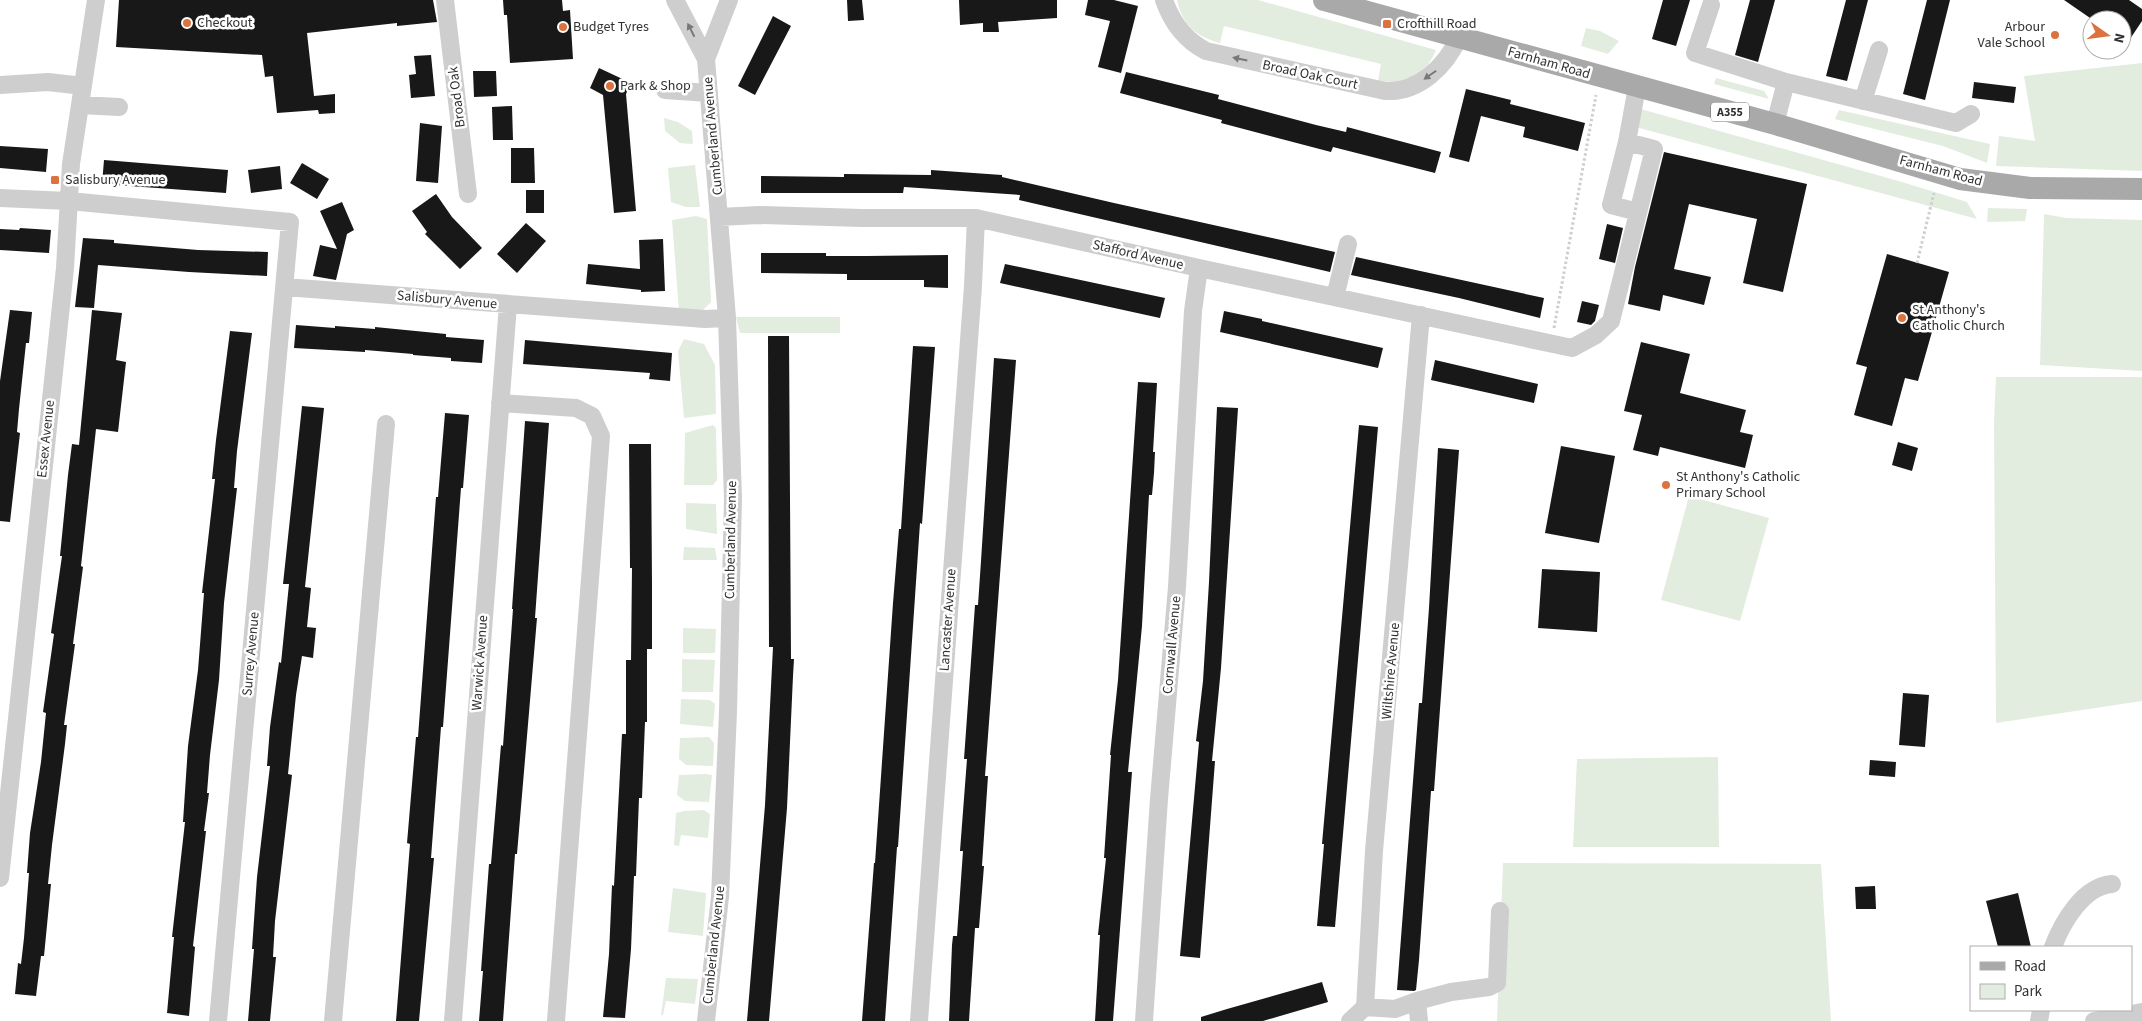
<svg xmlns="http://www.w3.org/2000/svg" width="2142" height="1021" viewBox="0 0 2142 1021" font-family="'Source Sans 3',sans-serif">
  <rect width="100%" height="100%" fill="#fff"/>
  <!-- green -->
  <path fill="#e2ede0" d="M1177,0H1258L1436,50C1425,77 1406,84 1378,81L1381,64L1224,26L1220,43C1196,36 1183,26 1177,0Z
    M1586,28L1600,31L1619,41L1608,54L1581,46Z
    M2142,63V171L1996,166L1999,136L2035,141L2024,76Z
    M1716,78L1764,91L1769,99L1714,84Z
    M1637,108L1902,182L1967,202L1977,219L1632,126Z
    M1839,110L1990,144L1987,163L1943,146L1835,119Z
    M664,118L678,122L692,131L693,144L680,143L665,131Z
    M695,165L700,207H686L671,202L668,168Z
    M1988,208L2027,209L2025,221L1987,222Z
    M2044,214L2066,218L2142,220V371L2040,365Z
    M696,216L707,219L711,302L699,314L679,311L672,220Z
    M736,317H840V333H740Z
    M684,339L704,344L715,365L716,414L684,418L678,351Z
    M1996,377H2142V701L1996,723L1994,421Z
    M713,425L716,428L717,480L713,485H684L685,433Z
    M1689,496L1769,518L1740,621L1661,600Z
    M686,503L716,504L717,534L686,529Z
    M684,547L715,548L717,560H683Z
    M683,628L716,629L715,653H683Z
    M682,659L715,660L713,692H682Z
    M681,699L710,700L715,704L713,727L680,724Z
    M709,737L714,743L713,766L686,765L679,759L680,738Z
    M1718,757L1719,847H1573L1577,759Z
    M706,774L712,775L709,802L685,801L677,795L679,775Z
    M704,810L710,814L708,838L681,835L679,846L674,845L676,813L684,811Z
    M1503,863L1821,864L1831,1021H1497Z
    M673,888L706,893L703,936L668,932Z
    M666,978L698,979L695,1004L666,1001L663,1015H661Z"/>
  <!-- building -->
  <path fill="#181818" d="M119,0H433L437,22L397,26V23L307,33L314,96L335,94V113L319,114L318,110L277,113L273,76L265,77L262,55L116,47Z
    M503,0H562L563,11L570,10L573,59L510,63L507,15H504Z
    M847,0H862L864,20L848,21Z
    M959,0H1057V18L998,22L999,32H983V23L960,25Z
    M1088,0H1114L1138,6L1121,73L1098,67L1110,21L1085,15Z
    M1663,0H1690L1676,46L1652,39Z
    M1750,0H1775L1758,62L1735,55Z
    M1846,0H1868L1847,81L1826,76Z
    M1927,0H1950L1925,100L1903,94Z
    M2064,0H2129L2142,9V21L2122,51V20H2093Z
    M773,16L791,26L755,95L738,86Z
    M431,55L435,96L411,98L409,75L416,74L414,56Z
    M599,68L631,83L626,94L636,211L614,213L603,95L590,88Z
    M473,71H496L497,96L474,97Z
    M1126,72L1219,95L1218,99L1316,125L1346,132L1347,127L1441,152L1435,173L1333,147L1331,152L1221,123L1222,120L1120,93Z
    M1974,82L2016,87L2014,103L1972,98Z
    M1466,89L1511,100L1510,104L1585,123L1578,151L1523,137L1525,127L1481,116L1469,162L1449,157Z
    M512,106L513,140H493L492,107Z
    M420,123L442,126L438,183L416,181Z
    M0,146L48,149L46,172L0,168Z
    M511,148H534L535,183H511Z
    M1664,152L1807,184L1783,292L1743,283L1757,219L1689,204L1674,269L1711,277L1704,305L1663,295L1660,311L1628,304L1635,267Z
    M104,160L228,170L226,193L102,184Z
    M302,163L329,179L317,199L290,183Z
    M280,166L282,189L251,193L248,170Z
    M931,170L1002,175V177L1114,203L1335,252L1330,272L1019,200L1020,195L904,187L903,193H761V176L844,177V174L931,175Z
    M526,190H544V213H526Z
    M436,194L452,217L482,248L460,269L425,234L427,232L412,211Z
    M342,202L354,230L347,234L336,280L313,276L320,245L337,249L320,211Z
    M526,223L546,241L517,273L497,254Z
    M1607,224L1623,228L1615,263L1599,259Z
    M20,228L51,230L49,253L0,250V229L19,230Z
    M83,238L114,240V243L198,250L268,252L267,276L189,272L98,265L94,308L75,307Z
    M663,239L665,291L641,292V290L586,284L588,264L640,269L639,240Z
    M761,253H826V256H867L948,255V288L924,287V280H847V274L761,273Z
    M1887,254L1949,272L1918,381L1905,378L1892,426L1854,415L1867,367L1856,364Z
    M1356,257L1544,298L1540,318L1459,298L1351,275Z
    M1005,264L1165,298L1160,318L1000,283Z
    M1582,301L1599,305L1595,321L1591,325L1577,322Z
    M10,310L32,312L29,343H26L19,409L17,432L20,433L10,522L0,521V381Z
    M92,310L122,313L116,360L126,362L118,432L96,429L81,566L83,567L73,644H75L64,725H67L65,744L52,845L48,884H51L44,956H41L36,996L15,994L18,963L21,964L24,938L29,873H27L30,833L41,762L46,713L43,712L54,634L51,633L62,556H60L68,475L72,444L79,445Z
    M1224,311L1262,319V321L1383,348L1378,368L1220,332Z
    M296,325L335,328V326L375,329V327L446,334V337L484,340L482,363L451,361V358L413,355V354L365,350V352L294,348Z
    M230,331L252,333L237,451L234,488H237L224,603L219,680L210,755L207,793H209L204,831H206L193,946L195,947L189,1016L167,1013L174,937H172L185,822H183L188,746L198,670L204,593H202L215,479H212L216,440Z
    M768,336H789L791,659H794L793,676L787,808L769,1021H747L765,805L773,647H769Z
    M525,340L672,353L670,381L649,379L650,373L523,364Z
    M1641,342L1690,354L1680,393L1746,410L1740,432L1753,435L1745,468L1660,447L1658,456L1633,450L1642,415L1624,411Z
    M913,346L935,347L922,524L920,523L898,847H897L885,1021H862L874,863H875L893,603L899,529H901Z
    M994,358L1016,360L985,776H988L982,866H984L979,928H975L969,1021H949L952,945L953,936H957L963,851H960L967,759H964L975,605H978L981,561Z
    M1435,360L1538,384L1534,403L1431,380Z
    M1138,382L1157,383L1153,452H1155L1154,473L1152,495H1149L1142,626L1128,772H1132L1113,1021H1095L1100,935H1098L1106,858H1104L1111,755H1110L1118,680Z
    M302,406L324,408L305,587L311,588L307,627L316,628L313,658L302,656L296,695L288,774L292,775L275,921L273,957H276L270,1021H248L254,949H252L257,877L270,766H267L270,727L279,662L281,663L289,584H283Z
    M1217,407L1238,408L1221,668L1212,761H1215L1200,958L1180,956L1199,742L1196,741L1203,681L1209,582Z
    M445,413L469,415L463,488H461L443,727H441L431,858H434L419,1021H396L410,844L407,843L416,737H418L436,497H438Z
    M525,421L549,423L535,618H537L517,854H515L503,1021H479L483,971H481L489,864H491L501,745L503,746L513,609H512Z
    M1359,425L1378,427L1335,927L1317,926L1324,844H1322Z
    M1898,442L1918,448L1912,471L1892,465Z
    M629,444H651L652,583V649H647V722H645L642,798H639L636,876H634L631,949L625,1018L603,1017L609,954L612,885L614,886L622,734H626V660H631L632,568H630Z
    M1561,446L1615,456L1599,543L1545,533Z
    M1438,448L1459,450L1434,791H1431L1419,960L1416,990L1414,991L1397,990L1419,703H1422L1429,608Z
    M1542,569L1600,572L1597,632L1538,628Z
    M1903,693L1929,695L1925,747L1899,745Z
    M1870,760L1896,762L1895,777L1869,775Z
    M1875,886L1876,909H1856L1855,887Z
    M2018,893L2031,947H1998L1986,901Z
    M1322,982L1328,1002L1263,1021H1201V1017L1227,1009Z"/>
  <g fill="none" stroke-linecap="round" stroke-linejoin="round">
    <!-- path -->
    <path stroke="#cecece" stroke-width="3" stroke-dasharray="2.5 2.5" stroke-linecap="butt" d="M1917,263L1934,193
      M1554,328L1596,95"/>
    <!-- minor -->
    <path stroke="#cecece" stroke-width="18" d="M445,0L468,194
      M675,0L706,59L727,318L733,499L728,712L720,897L706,1021
      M1164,0C1172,23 1185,40 1206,51L1385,91C1419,93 1446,66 1459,37
      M1711,5L1695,53L1786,82L1956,123L1971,114
      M706,59L729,0
      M0,85L48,82L83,86
      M1637,87L1627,142L1611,205L1638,212
      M665,90L709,93
      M1863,101L1879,50
      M80,105L119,107
      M1775,124L1786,82
      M0,198L69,201L290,222L218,1021
      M719,217L759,215L862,218H976L1199,268L1572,348L1596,335L1611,321L1654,149L1627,142
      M285,287L705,319L727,318
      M1335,297L1348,244
      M500,403L576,408L592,416L601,436L556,1021
      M0,878L65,268L71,164L96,0
      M2053,947C2062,923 2083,886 2112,884
      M1417,1001L1451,992L1489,987L1497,983L1500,911
      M1365,1007L1395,1009L1417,1001L1419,1021
      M333,1021L386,424
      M453,1021L508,305
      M919,1021L973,286L976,218
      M1144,1021L1159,799L1177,587L1193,311L1199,268
      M1350,1021L1365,1007L1374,851L1421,315
      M2039,1021L2041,1010
      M2094,1021L2142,1012"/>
    <!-- major -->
    <path stroke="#a9a9a9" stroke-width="22" d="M1324,0L1775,124L1960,179L2030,188L2142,189"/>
  </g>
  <!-- one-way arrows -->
  <defs><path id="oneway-solid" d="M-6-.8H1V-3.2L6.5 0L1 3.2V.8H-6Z" transform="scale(1.25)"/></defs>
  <g fill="#787878">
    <use href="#oneway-solid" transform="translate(691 30) rotate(-117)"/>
    <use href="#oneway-solid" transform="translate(1240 59) rotate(-168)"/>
    <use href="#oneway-solid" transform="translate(1430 75) rotate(145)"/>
  </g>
  <!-- markers -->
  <g fill="#db7240" stroke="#fff" stroke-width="2">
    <circle cx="187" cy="23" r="5"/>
    <rect x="1382" y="19" width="10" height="10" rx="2.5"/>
    <circle cx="563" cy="27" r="5"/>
    <circle cx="2055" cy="35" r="5"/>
    <circle cx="610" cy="86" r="5"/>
    <rect x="50" y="175" width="10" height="10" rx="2.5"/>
    <circle cx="1902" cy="318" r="5"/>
    <circle cx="1666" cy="485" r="5"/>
  </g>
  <g text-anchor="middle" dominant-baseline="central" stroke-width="5" stroke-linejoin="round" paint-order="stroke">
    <!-- shield labels -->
    <rect fill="#fff" stroke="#6f6f6f" stroke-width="1" x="1711" y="102.5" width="38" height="19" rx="4"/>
    <g font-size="12" font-weight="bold" fill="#313131">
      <text x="1730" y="112">A355</text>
    </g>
    <!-- poi labels -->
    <g font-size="14" fill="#313131" stroke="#fff" text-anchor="start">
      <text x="197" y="23">Checkout</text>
      <text x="1397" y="24">Crofthill Road</text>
      <text x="573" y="27">Budget Tyres</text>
      <text x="2045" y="27" text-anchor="end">Arbour<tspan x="2045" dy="16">Vale School</tspan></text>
      <text x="620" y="86">Park &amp; Shop</text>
      <text x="65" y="180">Salisbury Avenue</text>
      <text x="1912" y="310">St Anthony's<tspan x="1912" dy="16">Catholic Church</tspan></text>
      <text x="1676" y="477">St Anthony's Catholic<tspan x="1676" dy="16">Primary School</tspan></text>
    </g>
    <!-- street labels -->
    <g font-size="14" fill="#313131" stroke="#fff">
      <text transform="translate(1549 63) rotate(16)">Farnham Road</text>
      <text transform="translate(1310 75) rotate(12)">Broad Oak Court</text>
      <text transform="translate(457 97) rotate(-97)">Broad Oak</text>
      <text transform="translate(713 136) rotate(-95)">Cumberland Avenue</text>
      <text transform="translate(1941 171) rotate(15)">Farnham Road</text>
      <text transform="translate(1138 255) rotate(13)">Stafford Avenue</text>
      <text transform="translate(447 300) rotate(5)">Salisbury Avenue</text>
      <text transform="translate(46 439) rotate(-84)">Essex Avenue</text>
      <text transform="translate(731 540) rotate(-89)">Cumberland Avenue</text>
      <text transform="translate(948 620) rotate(-86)">Lancaster Avenue</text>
      <text transform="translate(1172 645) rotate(-85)">Cornwall Avenue</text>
      <text transform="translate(251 654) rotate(-85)">Surrey Avenue</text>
      <text transform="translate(480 663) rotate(-86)">Warwick Avenue</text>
      <text transform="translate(1391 671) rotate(-85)">Wiltshire Avenue</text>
      <text transform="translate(714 945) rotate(-84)">Cumberland Avenue</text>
    </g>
  </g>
  <!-- legend -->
  <rect x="1970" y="946" width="162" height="65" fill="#ffffff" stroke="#adadad"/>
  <rect x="1980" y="962" width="25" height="8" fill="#a9a9a9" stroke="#adadad"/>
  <text x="2014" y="971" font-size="15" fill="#313131">Road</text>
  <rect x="1980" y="984" width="25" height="15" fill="#e2ede0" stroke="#adadad"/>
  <text x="2014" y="996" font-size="15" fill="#313131">Park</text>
  <!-- north arrow -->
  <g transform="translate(2107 35) rotate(104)"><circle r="24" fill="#ffffff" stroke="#adadad"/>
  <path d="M0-4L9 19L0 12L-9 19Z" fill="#db7240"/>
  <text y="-8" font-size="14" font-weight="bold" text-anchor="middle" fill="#313131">N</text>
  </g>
</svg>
